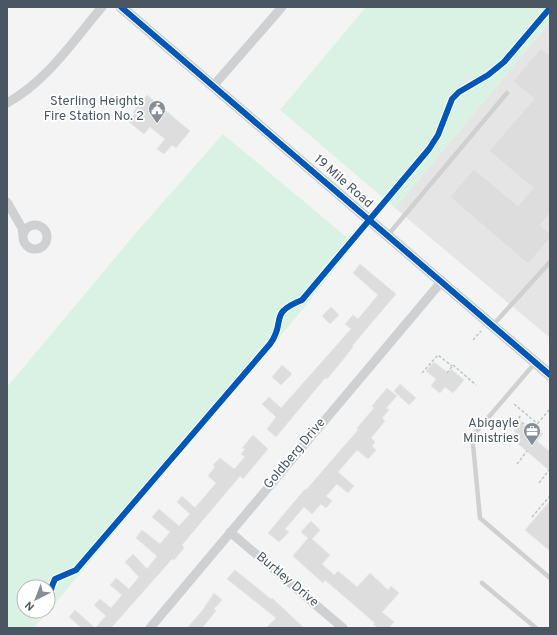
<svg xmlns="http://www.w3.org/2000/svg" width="557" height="635" viewBox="0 0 557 635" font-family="Overpass,sans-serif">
  <rect width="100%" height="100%" fill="#f4f4f4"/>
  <!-- education -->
  <path fill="#e6e5e6" d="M550,22V338L395,208Z"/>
  <!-- green -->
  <path fill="#d9f2e3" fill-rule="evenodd" d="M366,7H550V22L395,208L280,110Z
    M223,134L355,244L293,321L34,628H7V387L135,234ZM24,587H48V611H24Z"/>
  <!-- building -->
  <path fill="#ddddde" stroke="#e5e6e7" d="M541,48L550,56V213L540,225L550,234V238L528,264L450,197L474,169L518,206L533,188L489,151L534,99L513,81Z
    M147,95L190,131L176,148L172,145L164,154L157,149L165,139L150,127L144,134L129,122L135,113L133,112Z
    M360,264L396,294L352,346L353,347L337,367L327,379L325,378L276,437L267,429L276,417L262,404L269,397L281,408L351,329L345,324L353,315L358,319L378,295L353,273Z
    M331,307L339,315L330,324L322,316Z
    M434,362L448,373L451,369L464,380L453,393L445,387L440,393L431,386L436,379L426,371Z
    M282,365L292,374L281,385L272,377Z
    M400,384L416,398L409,405L394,391Z
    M387,388L397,396L386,408L389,410L382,418L385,421L371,438L375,442L372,446L376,450L368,459L357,450L338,472L354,486L348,493L337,484L326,496L332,501L326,508L321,504L312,514L304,507L285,529L289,532L279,542L268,533L305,489L306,490L358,430L357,428L374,408L372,406Z
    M521,423L531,432L536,427L543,434L537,441L550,452V471L516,442L520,436L514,431Z
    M253,435L268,449L243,479L240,476L182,545L184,548L174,560L172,559L111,628H82L69,617L75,610L95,628L106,616L94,605L100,599L111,608L122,595L110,585L116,578L129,589L139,577L125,562L133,554L147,569L157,556L136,538L142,530L160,544L170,532L152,517L159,509L179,526L190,514L177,502L182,496L195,508L216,483L208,476L215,467L213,465L220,458L234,469L245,457L241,454L245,449L242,448Z
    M550,501V551L525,530Z
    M311,521L320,530L312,539L330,555L322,564L334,575L338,571L357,587L370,573L388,590L391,586L399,593L382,612L394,622L389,628H378L373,624L375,623L325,580L323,583L293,556L308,538L301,532Z
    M235,570L271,599L272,598L304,628H266L276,618L227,579Z
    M214,593L222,600L214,609L216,611L202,628H187L202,611Z"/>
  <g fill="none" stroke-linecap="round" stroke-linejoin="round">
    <!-- path -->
    <path stroke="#bcc7c4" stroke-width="1.5" stroke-dasharray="3 2" stroke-linecap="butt" d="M473,340L481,331
      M422,373L438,355L452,366
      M447,373L453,365L476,385
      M514,404L538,424
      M519,416L520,417L513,426L515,427L520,421L532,430
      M531,431L550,409
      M517,464L527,451
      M539,483L549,470
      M532,517L550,496"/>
    <!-- service -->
    <path stroke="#ced0d2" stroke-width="4.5" d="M388,235L507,93
      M493,325L550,262
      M535,363L475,433L473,444L480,518L550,578
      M482,583L536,628"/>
    <!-- minor -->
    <path stroke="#ced0d2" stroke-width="9" d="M214,85L282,7
      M7,103C47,81 73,41 102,7
      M7,202L22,228L23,235
      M23 237a12 12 0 1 1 24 0a12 12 0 1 1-24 0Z
      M230,532L343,628
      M150,628L442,281"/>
    <!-- tertiary -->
    <path stroke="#ced0d2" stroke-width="11" d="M121,7L550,375"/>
    <defs>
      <path id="cycleway" d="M121,7L550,375
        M48,606L52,586L55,579L76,570L270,344C287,321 267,314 302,300L429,149L438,135L452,99L459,92L488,75L504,62L550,8"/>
    </defs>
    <!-- cycleway casing -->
    <use href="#cycleway" stroke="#fff" stroke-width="8"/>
    <!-- cycleway -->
    <use href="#cycleway" stroke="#0057b8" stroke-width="6"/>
  </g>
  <!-- icons -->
  <defs>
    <symbol id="civic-pin" viewBox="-11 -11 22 30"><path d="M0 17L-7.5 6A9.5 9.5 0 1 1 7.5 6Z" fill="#868d94" stroke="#fff"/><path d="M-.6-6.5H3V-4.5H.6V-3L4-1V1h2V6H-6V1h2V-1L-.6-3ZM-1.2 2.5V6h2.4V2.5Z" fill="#fff"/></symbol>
    <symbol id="office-pin" viewBox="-11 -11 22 30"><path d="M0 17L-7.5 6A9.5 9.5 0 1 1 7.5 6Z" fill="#868d94" stroke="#fff"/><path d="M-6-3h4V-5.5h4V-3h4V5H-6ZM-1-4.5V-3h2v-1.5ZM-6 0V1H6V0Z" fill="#fff"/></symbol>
  </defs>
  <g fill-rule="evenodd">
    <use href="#civic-pin" x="147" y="99" width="20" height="27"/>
    <use href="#office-pin" x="522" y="421" width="20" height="27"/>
  </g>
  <g text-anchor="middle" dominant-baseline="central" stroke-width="3.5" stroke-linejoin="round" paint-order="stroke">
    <!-- poi labels -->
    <g font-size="13" fill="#4a5661" stroke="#fff" text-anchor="end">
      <text x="144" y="102">Sterling Heights<tspan x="144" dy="15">Fire Station No. 2</tspan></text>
      <text x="519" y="424">Abigayle<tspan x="519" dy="15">Ministries</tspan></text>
    </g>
    <!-- street labels -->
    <g font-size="13" fill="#4a5661" stroke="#fff">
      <text transform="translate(343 182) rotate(41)">19 Mile Road</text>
      <text transform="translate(295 454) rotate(-50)">Goldberg Drive</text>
      <text transform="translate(287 580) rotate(40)">Burtley Drive</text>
    </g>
  </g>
  <!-- border -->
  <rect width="557" height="635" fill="none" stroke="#4a5661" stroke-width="16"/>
  <!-- north arrow -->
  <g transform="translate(36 599) rotate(222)"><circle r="19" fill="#ffffff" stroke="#b7bbc0"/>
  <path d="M0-3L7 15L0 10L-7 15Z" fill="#868d94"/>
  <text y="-6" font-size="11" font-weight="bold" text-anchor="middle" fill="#4a5661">N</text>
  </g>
</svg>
